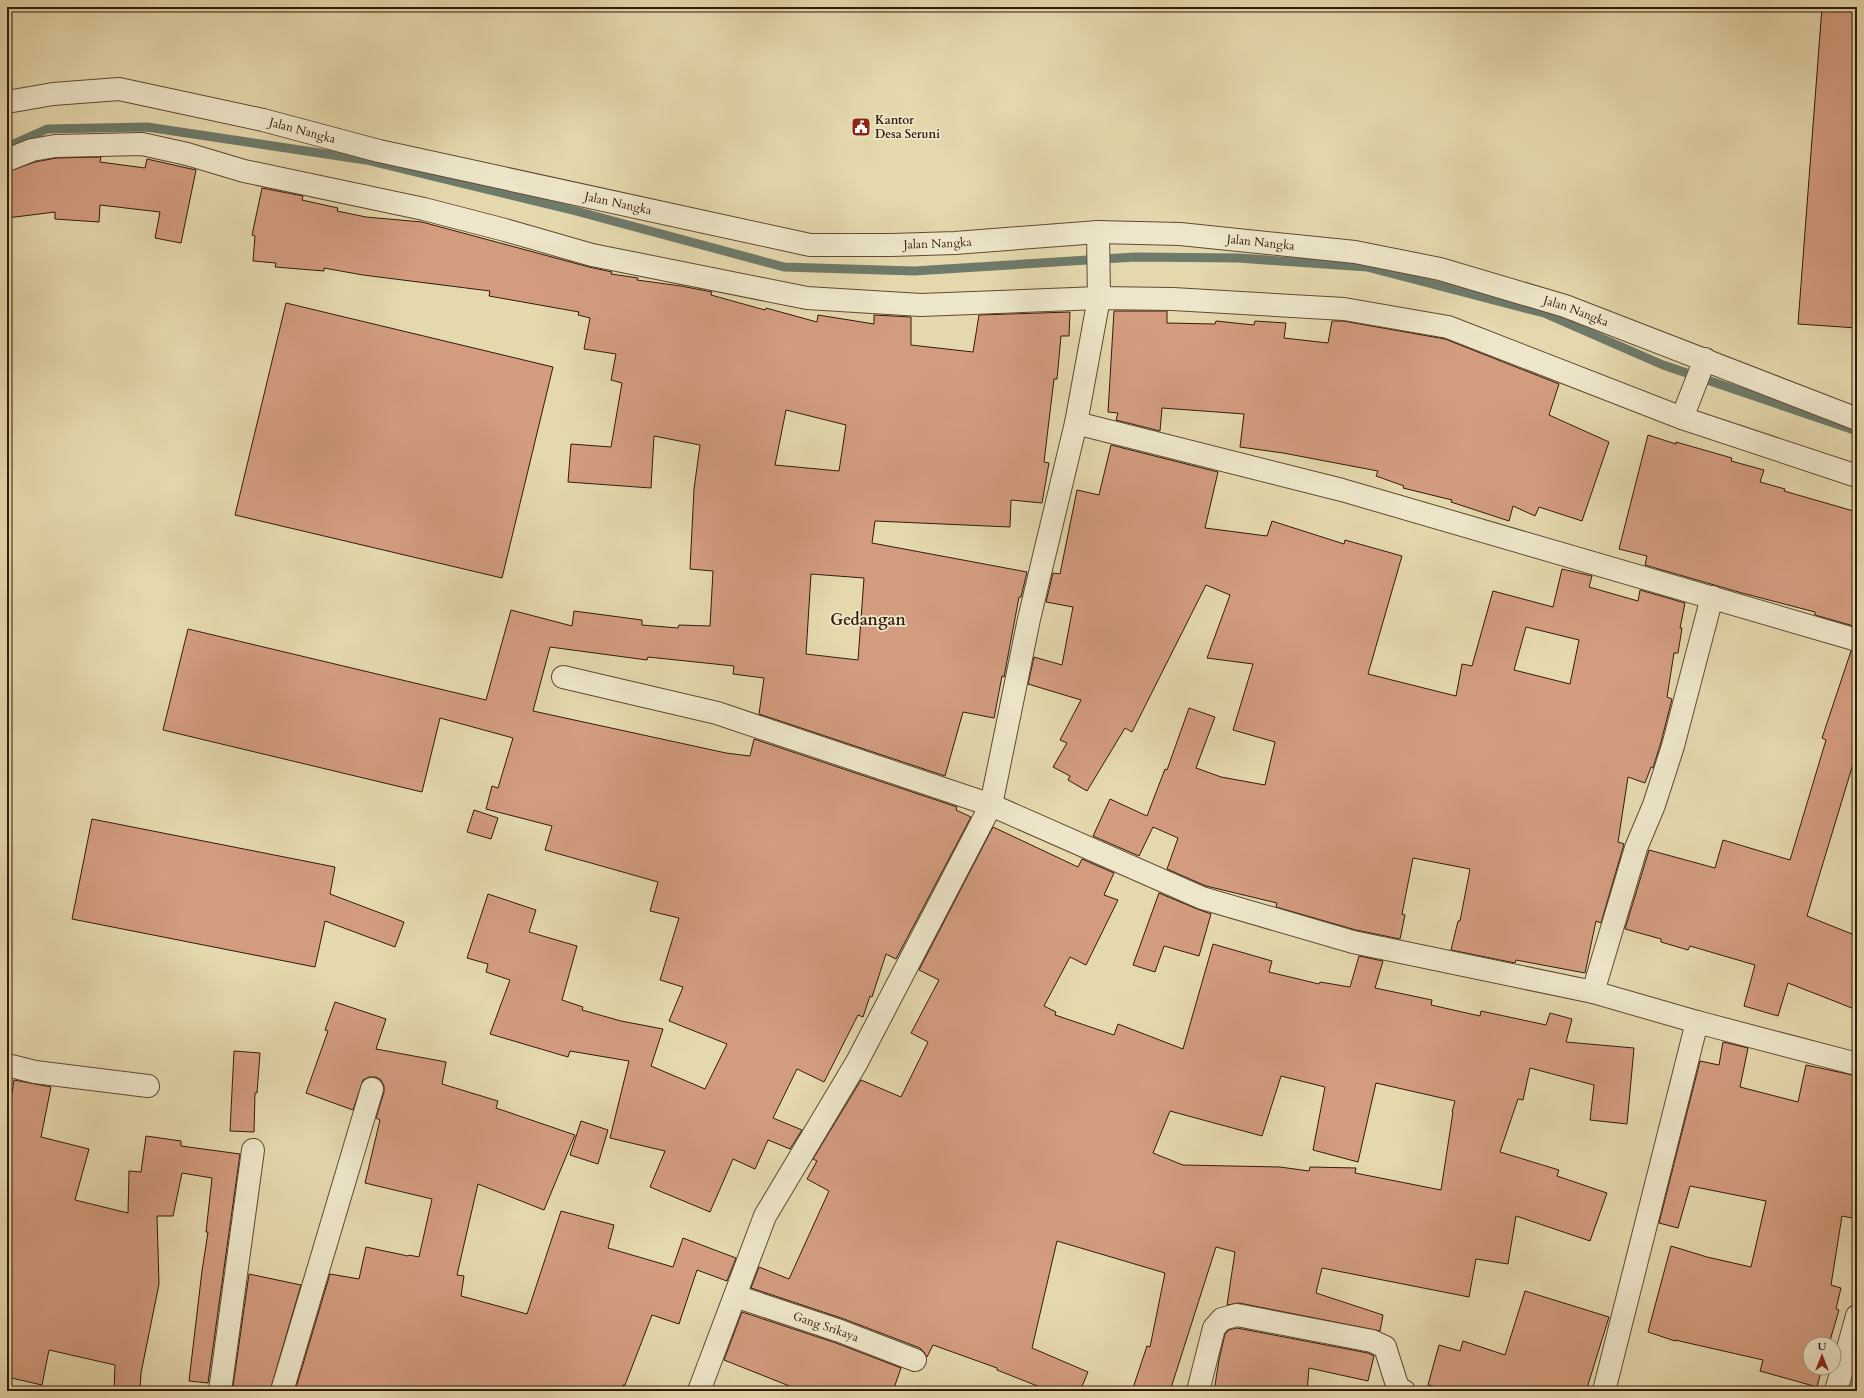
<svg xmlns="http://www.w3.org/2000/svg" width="1864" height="1398" viewBox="0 0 1864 1398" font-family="Cardo,serif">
  <rect width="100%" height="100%" fill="#e5d8ad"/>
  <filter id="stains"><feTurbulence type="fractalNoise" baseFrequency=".005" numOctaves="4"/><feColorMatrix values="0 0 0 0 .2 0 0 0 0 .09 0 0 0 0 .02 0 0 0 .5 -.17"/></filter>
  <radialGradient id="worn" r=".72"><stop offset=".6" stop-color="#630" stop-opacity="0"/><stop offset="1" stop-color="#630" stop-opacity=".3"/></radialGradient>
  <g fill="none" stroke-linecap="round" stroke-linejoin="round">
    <!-- stream -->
    <path stroke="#6e7a6a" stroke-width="9" d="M7,147L47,129L147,127L366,160L576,211L784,267L914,271L1135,257L1238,258L1367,267L1544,313L1663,365L1857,431"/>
  </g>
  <!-- building -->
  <path fill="#d39c7f" stroke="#331b09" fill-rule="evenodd" d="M1822,7H1857V328L1798,324Z
    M101,157L100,162L145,168L147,159L196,170L181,243L155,238L160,212L100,205L99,222L55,219V212L7,218V172L35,162L56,158Z
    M262,188L303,196L302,200L338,208L337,211L366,217L422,222L589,267L612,272L611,274L638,278L637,280L681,286L712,292L711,295L765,310L766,308L817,322L818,315L874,324V315L911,317V345L973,352L979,315L1070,312L1069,336H1061L1057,379H1054L1044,462L1049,463L1042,503L1011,500L1010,527L875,521L872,543L1027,572L1021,597H1019L1004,677L1002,676L994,718L963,712L945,776L759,714L764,678L733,674L734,666L648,657L647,660L550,647L533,711L726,753L750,756L754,739L957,807L956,810L971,817L896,959L886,954L872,997L870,996L863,1017L858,1015L824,1082L797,1069L773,1118L802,1130L790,1149L768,1140L755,1169L733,1159L710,1212L650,1187L665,1151L610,1138L629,1061L570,1051L568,1057L490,1034L510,980L486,972L488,964L467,958L488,894L536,910L529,932L577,946L562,1000L583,1007L582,1010L621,1021L663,1029L651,1066L705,1089L727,1044L669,1021L683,987L660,980L679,918L650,911L658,882L545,850L552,826L486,809L492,786L498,788L513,738L440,718L422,792L163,730L188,629L486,700L511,610L572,626L574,611L642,620V625L678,628L679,625L710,626L713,571L690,569L694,489L700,445L654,436L651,488L568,482L571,444L611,447L622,383L611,380L616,354L584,349L590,318L578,315L579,312L489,296L490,291L363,275L324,268V271L275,267L276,263L253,261L255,236L252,235ZM786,410L846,425L839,471L775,465ZM811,574L864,578L858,660L806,654Z
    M286,303L553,367L502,578L235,515Z
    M1114,311H1167V323L1215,324L1216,321L1254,325L1255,321L1286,323L1284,338L1328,343L1332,321H1343L1445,339L1559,384L1549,415L1609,442L1582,521L1539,507L1535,516L1513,506L1509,521L1451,502L1452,500L1403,488L1404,486L1376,476L1378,471L1283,453L1240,447L1244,414L1162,408L1160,431L1116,420L1118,413L1108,412Z
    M1648,435L1676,444V442L1732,458L1731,461L1764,470L1760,482L1785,489L1784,491L1857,512V627L1815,615V612L1742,593L1645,565L1647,556L1619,549Z
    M1111,445L1218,472L1205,528L1267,536L1272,521L1344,544L1345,540L1402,556L1368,674L1456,696L1462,664L1472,666L1493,591L1553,607L1562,569L1592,576L1589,587L1638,601L1640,590L1685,603L1680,628H1682L1678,653H1674L1667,697L1672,699L1661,742L1653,768L1651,767L1645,783L1628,777L1618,842L1624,844L1601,923L1596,921L1585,973L1516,960L1515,963L1451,950L1458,921H1460L1470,869L1413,858L1402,914L1405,915L1400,939L1356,930L1276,907L1277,903L1206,886L1167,869L1178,838L1153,827L1139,856L1093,836L1110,799L1147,816L1165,769L1167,770L1189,708L1215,717L1196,768L1221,777L1265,785L1275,742L1233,730L1253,664L1207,658L1230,595L1206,585L1132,732L1125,728L1087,791L1068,780L1070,776L1053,767L1067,743L1060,740L1081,700L1028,684L1034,657L1062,665L1073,607L1046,602L1053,573L1060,574L1077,490L1099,495ZM1526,627L1579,640L1570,684L1514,670Z
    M1851,651L1857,652V751L1807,916L1857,936V1010L1788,983L1778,1016L1744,1006L1755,965L1690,946L1688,950L1661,942V939L1625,929L1649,850L1715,868L1723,840L1790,860L1826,740L1822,738Z
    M474,810L498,818L491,839L467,832Z
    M92,819L335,867L330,894L404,922L395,947L325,921L315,967L72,919Z
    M993,827L1078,867L1082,859L1114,873L1104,895L1118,900L1086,965L1070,957L1044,1006L1056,1012L1055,1015L1114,1035L1118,1024L1183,1049L1213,944L1272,961L1269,972L1319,984L1320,982L1350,987L1359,956L1383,961L1375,988L1432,1000L1431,1005L1480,1016L1481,1011L1546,1025L1550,1013L1572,1019L1566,1042L1634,1048L1627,1124L1590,1120L1594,1085L1530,1068L1523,1100L1518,1099L1500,1152L1559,1170L1557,1176L1607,1193L1590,1241L1516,1216L1508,1264L1476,1259L1469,1297L1322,1268L1316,1293L1383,1315L1380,1331L1239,1303L1227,1305L1235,1252L1216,1247L1170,1391H1132L1147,1346L1150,1347L1165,1273L1057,1241L1032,1348L1088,1372L1080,1391H1050L997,1370V1368L933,1345L927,1357L924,1352L920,1348L844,1319L751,1288L759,1267L789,1279L829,1191L807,1179L817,1161L813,1159L861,1080L901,1097L928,1042L911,1033L939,980L919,970ZM1281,1076L1325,1087L1313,1150L1358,1162L1376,1083L1455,1101L1452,1112H1453L1441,1190L1355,1173L1356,1168L1310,1167L1309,1171L1280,1167L1183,1165L1153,1153L1170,1111L1262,1136Z
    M1159,893L1197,909L1211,914L1199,956L1164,946L1155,972L1133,965Z
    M335,1002L386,1019L376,1049L446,1062L442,1084L498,1101L496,1108L575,1135L544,1210L478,1184L457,1275L464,1276L461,1296L527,1314L561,1211L614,1225L608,1248L673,1267L683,1238L736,1258L727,1281L697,1270L679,1324L652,1315L625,1385H623L621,1391H295L330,1274L359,1279L366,1247L408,1256L409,1255L419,1257L432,1199L365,1183L380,1120L376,1118L384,1092V1086L381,1080L376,1077H369L363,1080L353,1110L306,1093L328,1031L325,1030Z
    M1723,1042L1748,1048L1740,1087L1798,1102L1806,1065L1857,1076V1219L1842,1216L1831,1285L1841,1288L1836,1309L1839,1310L1829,1344H1810V1368H1822L1817,1387L1760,1371L1763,1360L1675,1340V1341L1648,1332L1671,1246L1707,1257L1751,1267L1766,1201L1690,1186L1678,1228L1659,1223L1700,1061L1719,1065Z
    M234,1051L260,1053L257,1093H255L254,1132L230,1131Z
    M14,1080L51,1087L41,1137L89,1149L75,1200L128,1213L129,1171L141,1172L146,1136L181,1141V1146L240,1154L208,1383L189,1381L202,1271L208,1232H206L212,1178L182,1173L173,1216H157L159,1284L141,1373L140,1391H114L115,1365L49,1350L42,1385L7,1377V1124Z
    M581,1121L608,1130L598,1164L570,1155Z
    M249,1274L301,1285L270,1391H236L237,1387L233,1386Z
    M1525,1291L1609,1317L1586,1391H1450L1428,1385L1439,1345L1460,1351L1463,1341L1505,1355Z
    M742,1312L836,1343L901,1368L893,1391H802L724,1360Z
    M1237,1328L1368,1353L1374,1356L1368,1381L1309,1368L1307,1391H1214L1219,1360L1225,1334L1229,1330Z"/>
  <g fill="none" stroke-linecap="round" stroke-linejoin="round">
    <defs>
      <g id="minor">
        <path id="s1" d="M7,102L53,94L119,89L263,120L379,151L810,245H891L955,243L1098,232L1180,234L1355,252L1440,269L1565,306L1857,419"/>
        <path d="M7,160L32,150L55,146L142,144L187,154L244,171L424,209L505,230L592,255L807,298L921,305L1099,298L1173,299L1344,309L1448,327L1682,418L1857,476"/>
        <path d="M1682,418L1705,359"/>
        <path d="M1076,423L1342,490L1857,640"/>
        <path d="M563,677L717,713L991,805L1202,898L1353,942L1593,992L1697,1022L1857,1064"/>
        <path d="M1593,992L1636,848L1654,805L1673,746L1712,597"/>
        <path d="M7,1065L35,1072L148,1086"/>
        <path id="s2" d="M735,1296L840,1331L915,1360"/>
        <path d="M220,1391L253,1150"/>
        <path d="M282,1391L372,1089"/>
        <path d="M699,1391L765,1216L857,1062L991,805L1029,619L1076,423L1099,298L1098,232"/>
        <path d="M1198,1391L1214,1328L1222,1319L1237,1315L1372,1341L1385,1347L1398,1388L1404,1391"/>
        <path d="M1604,1391L1697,1022"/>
        <path d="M1836,1391L1857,1316"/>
      </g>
    </defs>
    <!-- minor casing -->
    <use href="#minor" stroke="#604a32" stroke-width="24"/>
    <!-- minor -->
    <use href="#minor" stroke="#eee6ca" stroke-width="22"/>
  </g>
  <!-- icons -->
  <defs>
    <symbol id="civic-square" viewBox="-11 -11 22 22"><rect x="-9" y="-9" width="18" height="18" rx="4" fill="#8f2418" stroke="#eee6ca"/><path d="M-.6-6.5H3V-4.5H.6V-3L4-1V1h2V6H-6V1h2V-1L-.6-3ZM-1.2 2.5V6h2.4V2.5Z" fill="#fff"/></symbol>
  </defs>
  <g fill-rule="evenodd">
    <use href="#civic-square" x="850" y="116" width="22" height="22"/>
  </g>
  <g text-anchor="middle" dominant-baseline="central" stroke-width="3.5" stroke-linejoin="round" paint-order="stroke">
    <!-- poi labels -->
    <g font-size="12" font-weight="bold" fill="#331b09" stroke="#eee6ca" text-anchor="start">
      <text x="875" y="120">Kantor<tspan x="875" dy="14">Desa Seruni</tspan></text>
    </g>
    <!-- street labels -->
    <g font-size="12" fill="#331b09" stroke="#eee6ca">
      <text stroke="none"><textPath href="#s1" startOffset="301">Jalan Nangka</textPath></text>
      <text stroke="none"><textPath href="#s1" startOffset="625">Jalan Nangka</textPath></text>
      <text stroke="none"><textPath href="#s1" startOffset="949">Jalan Nangka</textPath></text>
      <text stroke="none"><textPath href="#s1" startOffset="1273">Jalan Nangka</textPath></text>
      <text stroke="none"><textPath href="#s1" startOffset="1597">Jalan Nangka</textPath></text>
      <text stroke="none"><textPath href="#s2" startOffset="96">Gang Srikaya</textPath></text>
    </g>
    <!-- district labels -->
    <g font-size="16" font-weight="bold" fill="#331b09" stroke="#eee6ca">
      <text x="868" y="620">Gedangan</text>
    </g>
  </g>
  <!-- margin -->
  <rect width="1864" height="1398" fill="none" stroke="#e5d8ad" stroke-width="24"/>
  <rect x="8" y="8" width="1848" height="1382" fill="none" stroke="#331b09" stroke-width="2"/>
  <rect x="12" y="12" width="1840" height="1374" fill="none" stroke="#331b09"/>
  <!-- north arrow -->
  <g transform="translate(1822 1356)"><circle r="19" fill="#eee6ca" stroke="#a3957d"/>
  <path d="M0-3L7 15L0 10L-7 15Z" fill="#8f2418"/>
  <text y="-6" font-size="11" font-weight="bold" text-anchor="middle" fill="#331b09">U</text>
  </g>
  <rect width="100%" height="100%" filter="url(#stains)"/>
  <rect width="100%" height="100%" fill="url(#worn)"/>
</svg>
